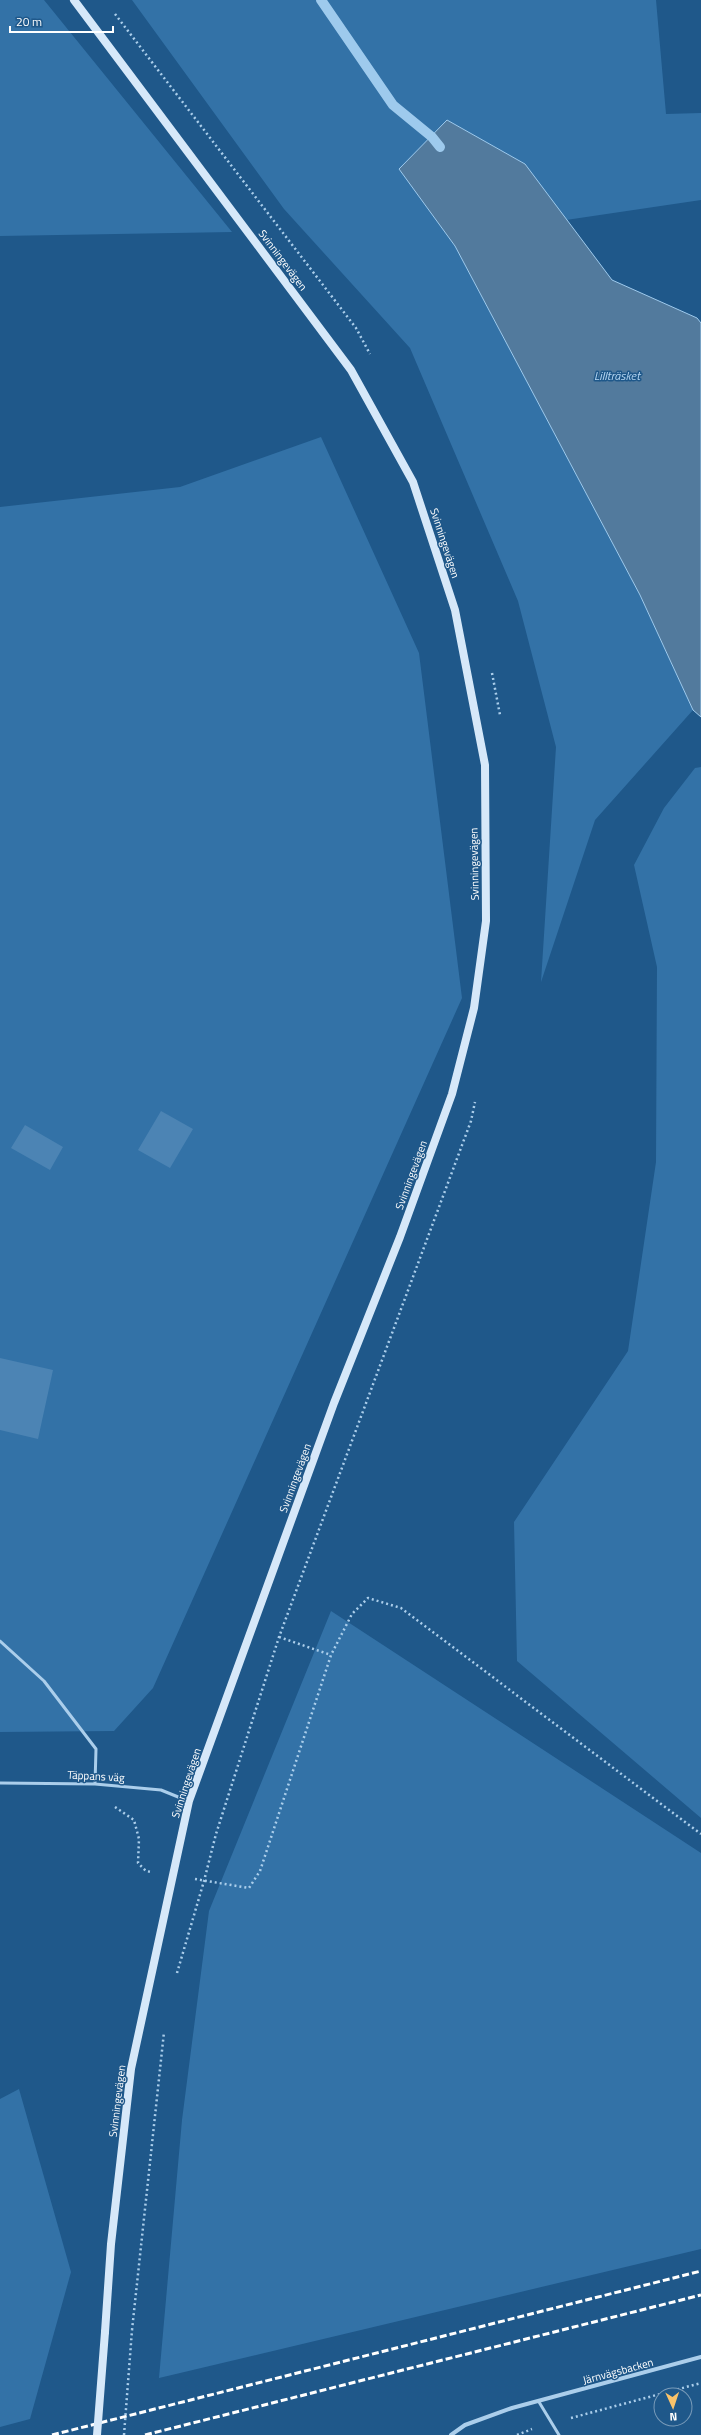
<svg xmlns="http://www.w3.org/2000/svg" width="701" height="2435" viewBox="0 0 701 2435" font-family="'Titillium Web',sans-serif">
  <rect width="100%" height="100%" fill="#1f588a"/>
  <!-- green -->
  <path fill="#3372a7" d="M0,0H44L232,232L0,236Z
    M132,0H656L666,114L701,113V200L566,220L525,164L447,120L400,169L455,246L640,595L693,710L595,820L541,982L556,747L518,601L410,348L284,209Z
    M321,437L419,653L462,998L153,1688L114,1731L0,1732V507L180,487Z
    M701,767V1818L517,1661L514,1522L628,1351L656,1162L657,967L634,865L664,808L695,768Z
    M331,1611L701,1853V2249L159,2378L182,2120L209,1911Z
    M19,2089L71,2272L30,2419L0,2427V2099Z"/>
  <!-- water -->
  <path fill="#527a9d" stroke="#9ecaed" d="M447,120L525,164L612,280L697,318L701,323V717L693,710L640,595L455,246L399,169Z"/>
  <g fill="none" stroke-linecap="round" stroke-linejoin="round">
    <!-- stream -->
    <path stroke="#9ecaed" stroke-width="10" d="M321,0L393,105L432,137L440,147"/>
  </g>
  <!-- building -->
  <path fill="#4c84b4" d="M161,1111L193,1129L170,1168L138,1150Z
    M25,1125L63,1147L50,1170L11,1148Z
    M0,1358L53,1370L38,1439L0,1430Z"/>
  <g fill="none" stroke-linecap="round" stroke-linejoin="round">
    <!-- path -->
    <path stroke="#abceeb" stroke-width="2.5" stroke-dasharray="2 3" stroke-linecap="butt" d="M115,14L356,328L370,354
      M492,673L500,715
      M279,1637L331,1655
      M115,1807L134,1820L139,1839L138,1863L146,1871L151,1872
      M195,1879L249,1888L260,1871L331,1655L352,1614L368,1598L401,1608L701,1834
      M177,1973L204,1881L216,1834L279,1637L471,1121L475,1102
      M132,2330L164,2032
      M571,2418L701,2383
      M517,2435L532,2429"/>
    <!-- service -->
    <path stroke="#abceeb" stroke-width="3" d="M0,1641L44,1681L96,1749L95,1784
      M0,1783L95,1784L161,1790L188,1801
      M539,2402L559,2435"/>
    <!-- minor -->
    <path stroke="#abceeb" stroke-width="4" d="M451,2435L465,2425L512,2408L701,2357"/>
    <!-- secondary -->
    <path stroke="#d6e8f9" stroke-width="8" d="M74,0L351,370L413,482L455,610L485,765L486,921L474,1008L452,1094L400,1237L334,1403L189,1801L131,2069L111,2244L105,2332"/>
    <!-- rail -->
    <path stroke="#fff" stroke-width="3" stroke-dasharray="7 3" stroke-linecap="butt" d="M52,2435L701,2271
      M145,2435L701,2295"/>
    <!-- path-bridge -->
    <path stroke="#abceeb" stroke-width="2.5" stroke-dasharray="2 3" stroke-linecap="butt" d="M124,2435L132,2330"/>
    <!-- secondary-bridge -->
    <path stroke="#d6e8f9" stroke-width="8" d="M97,2435L105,2332"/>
  </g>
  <g text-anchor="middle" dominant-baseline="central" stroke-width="3" stroke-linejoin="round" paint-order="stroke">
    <!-- street labels -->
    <g font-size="11" fill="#fff" stroke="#1f588a">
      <text transform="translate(283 260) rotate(53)">Svinningevägen</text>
      <text transform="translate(445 543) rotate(72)">Svinningevägen</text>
      <text transform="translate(474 864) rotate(-91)">Svinningevägen</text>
      <text transform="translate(411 1175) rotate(-70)">Svinningevägen</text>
      <text transform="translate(295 1478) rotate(-70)">Svinningevägen</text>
      <text transform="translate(96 1776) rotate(3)">Täppans väg</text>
      <text transform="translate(186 1783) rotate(-72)">Svinningevägen</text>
      <text transform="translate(117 2101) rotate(-83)">Svinningevägen</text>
      <text transform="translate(618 2371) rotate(-15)">Järnvägsbacken</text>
    </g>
    <!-- water labels -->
    <g font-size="12" font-style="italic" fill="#b6d7f3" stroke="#1f588a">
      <text x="617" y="375">Lillträsket</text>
    </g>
  </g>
  <!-- north arrow -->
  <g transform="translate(673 2407) rotate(177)"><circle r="19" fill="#1f588a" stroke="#799bb9"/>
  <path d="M0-3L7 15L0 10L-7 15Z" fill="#f9c36b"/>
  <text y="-6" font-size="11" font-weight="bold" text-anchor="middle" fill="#ffffff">N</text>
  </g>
  <!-- scale -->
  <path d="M10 26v6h103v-6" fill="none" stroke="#ffffff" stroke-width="2"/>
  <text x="16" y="26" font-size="12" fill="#ffffff" stroke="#1f588a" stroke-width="3" paint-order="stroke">20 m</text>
</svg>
